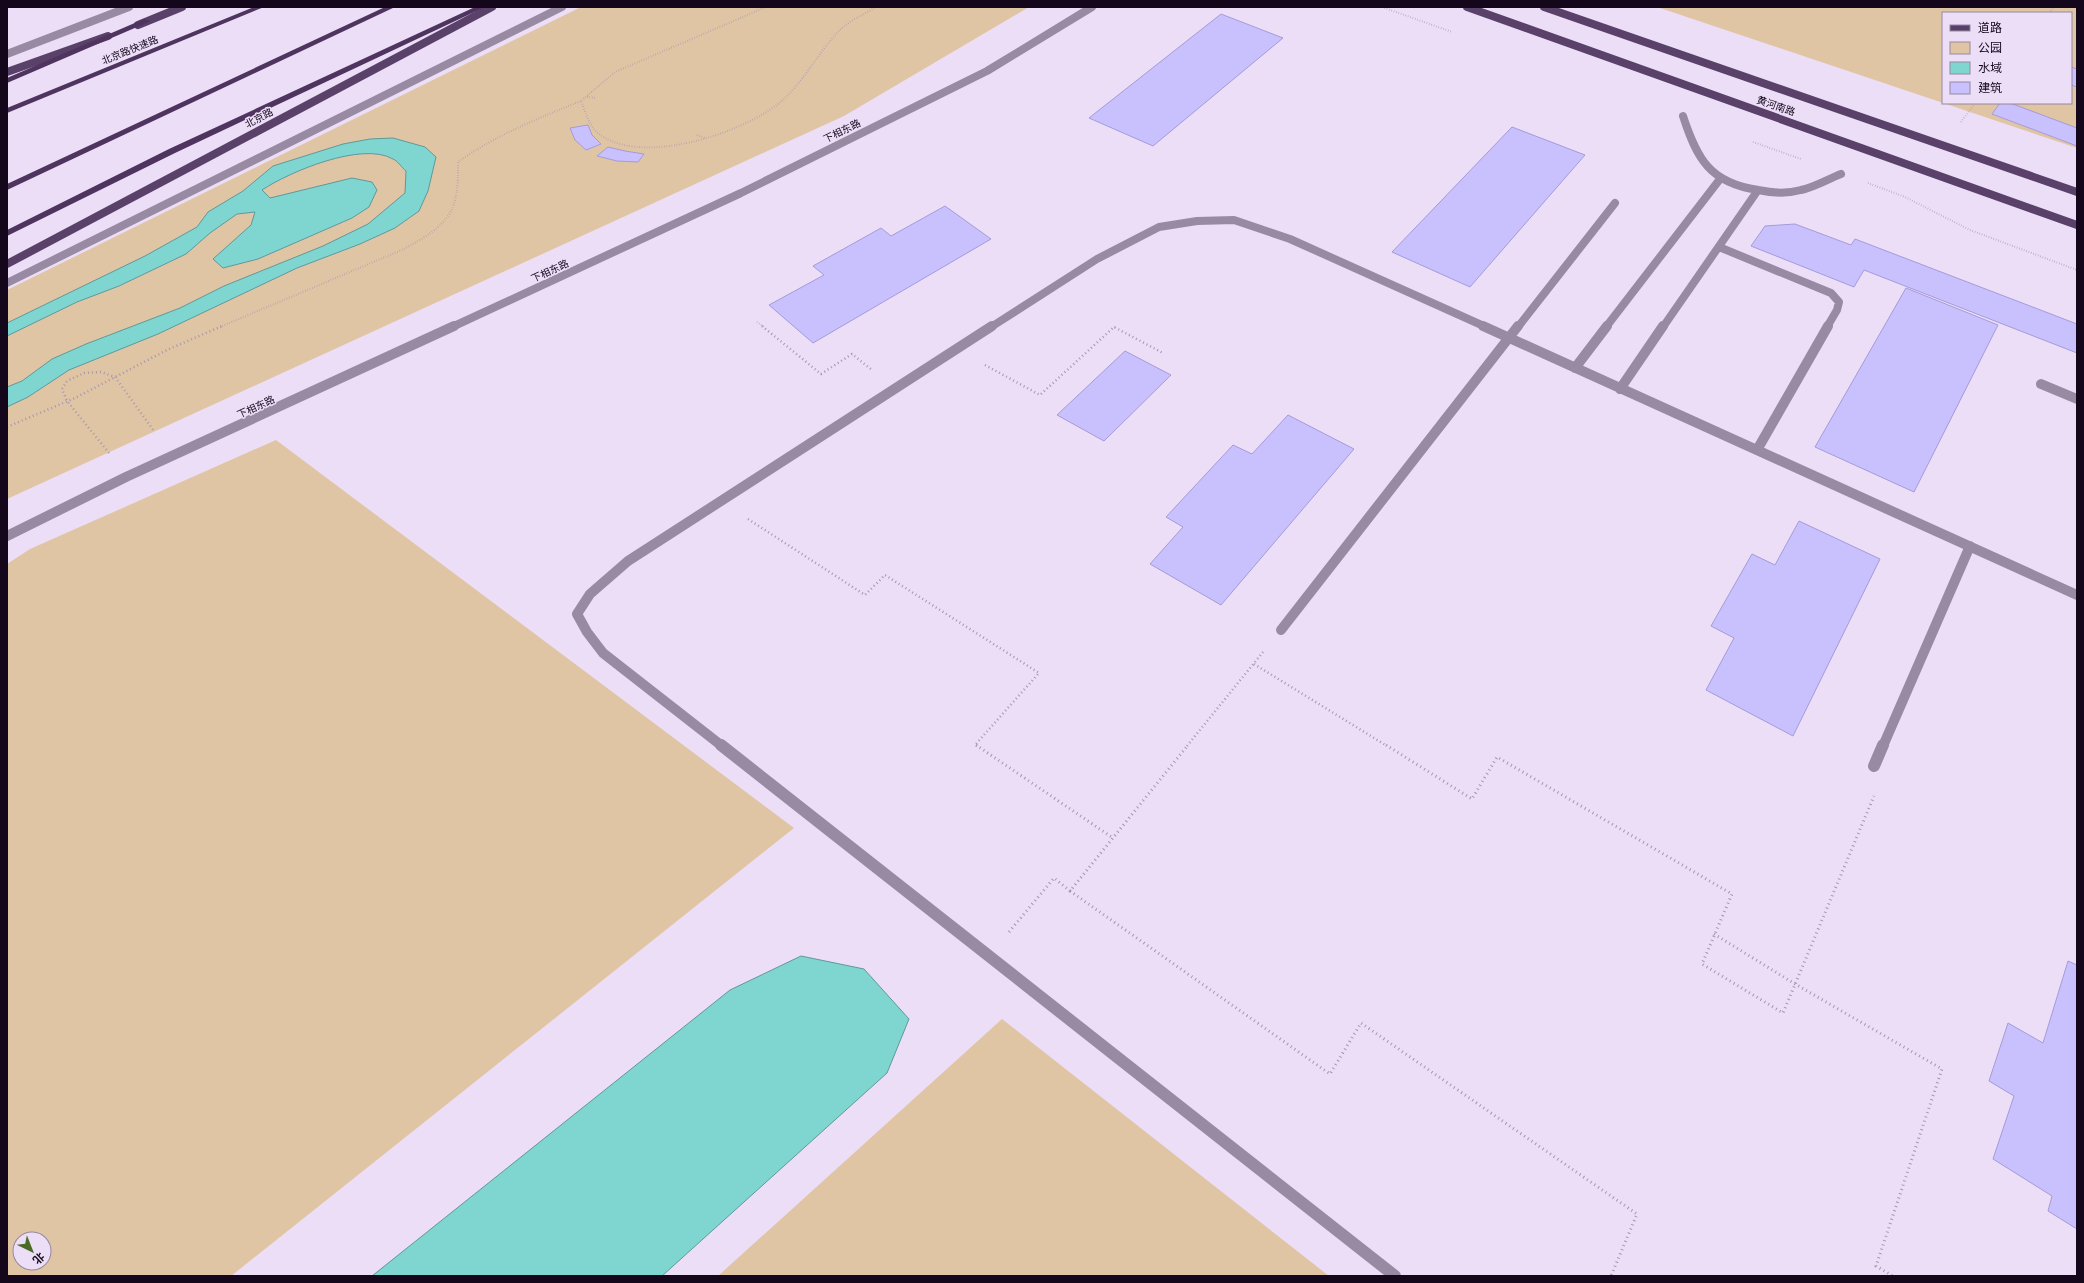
<svg xmlns="http://www.w3.org/2000/svg" width="2084" height="1283" viewBox="0 0 2084 1283" font-family="'DejaVu Sans','Noto Sans SC',sans-serif">
  <rect width="100%" height="100%" fill="#ecdef6"/>
  <!-- green -->
  <path fill="#e0c5a5" fill-rule="evenodd" d="M581,7H1029L844,116L7,499V290Z
    M1657,7H2077V148ZM1943,13H2071V103H1943Z
    M276,440L794,828L231,1276H7V564L30,549ZM20,1239H44V1263H20Z
    M1002,1019L1329,1276H718Z"/>
  <!-- water -->
  <path fill="#7fd6d1" stroke="#5f989b" d="M393,138L425,147L436,157L428,191L419,211L395,228L360,244L297,268L158,334L69,370L28,397L7,407V387L22,381L52,359L86,344L180,308L224,286L323,246L368,224L405,193L406,171C402,168 398,161 393,159C362,141 289,172 262,190L270,198L352,178L372,182L377,190L369,207L352,218L258,259L223,268L213,259L251,225L255,212L237,214L210,233L186,254L119,286L77,302L7,336V323L145,256L197,227L208,212L243,191L273,166L343,144L370,139Z
    M801,956L864,969L909,1019L887,1073L662,1276H372L730,990Z"/>
  <!-- building -->
  <path fill="#c9c0fe" stroke="#a49bd9" d="M1221,14L1283,38L1153,146L1089,118Z
    M2071,67L2077,69V87L2071,85Z
    M2000,103H2010L2077,128V146L1992,114Z
    M588,125L592,135L601,144L586,150L575,140L570,128Z
    M1512,127L1585,155L1470,287L1392,252Z
    M608,147L625,151L644,154L638,162L617,161L597,156Z
    M945,206L991,239L813,343L769,305L824,275L813,266L881,228L891,236Z
    M1795,224L1851,245L1855,239L2077,324V353L1864,270L1854,287L1751,246L1765,226Z
    M1906,288L1998,325L1914,492L1815,447Z
    M1125,351L1171,375L1104,441L1057,415Z
    M1288,415L1354,449L1221,605L1150,564L1183,527L1166,517L1233,445L1252,454Z
    M1799,521L1880,559L1793,736L1706,690L1734,638L1711,626L1752,554L1775,565Z
    M2068,961L2077,965V1229L2048,1211L2052,1196L1993,1159L2014,1096L1989,1081L2008,1023L2043,1043Z"/>
  <g fill="none" stroke-linecap="round" stroke-linejoin="round">
    <!-- path-far2 -->
    <path stroke="#a597ae" stroke-width="2" stroke-dasharray="0.5 2" stroke-linecap="butt" d="M766,7L615,72L581,101C585,111 589,126 598,133C639,167 740,134 778,104C803,84 816,55 838,32C848,21 863,15 876,7
      M1382,7L1452,32
      M2049,13L2054,7
      M587,97L596,98
      M1961,122L1975,103
      M697,135L705,138
      M1753,142L1801,159
      M1868,183L1905,197L1970,230L2077,270
      M757,322L764,327
      M220,327L404,249C449,224 459,214 458,162C490,138 543,116 581,101
      M1114,327H1115"/>
    <!-- path-far1 -->
    <path stroke="#a597ae" stroke-width="2.5" stroke-dasharray="1 3" stroke-linecap="butt" d="M762,326L821,374L852,354L872,370
      M985,365L1040,395L1114,327L1163,353
      M7,427L75,398L167,350L222,326
      M109,453L67,401L62,389L67,381L84,373L101,372L115,377L154,431
      M748,519L865,595L885,575L1039,673L975,745L977,746
      M1254,664L1387,746
      M1187,746L1263,652"/>
    <!-- path -->
    <path stroke="#a597ae" stroke-width="3" stroke-dasharray="1 3.5" stroke-linecap="butt" d="M976,745L1113,838
      M1386,745L1472,799L1497,757L1732,894L1702,964L1783,1013L1874,796
      M1070,891L1330,1074L1361,1023L1637,1214L1611,1276
      M1009,932L1054,878L1070,891L1188,745
      M1714,934L1795,984L1942,1069L1876,1266L1893,1276"/>
    <!-- service-far2 -->
    <path stroke="#988aa2" stroke-width="8" d="M7,54L129,7
      M1683,116C1697,159 1710,183 1758,190C1772,193 1787,194 1801,190C1815,187 1828,179 1841,174
      M1719,247L1831,293L1839,302L1837,310L1827,327
      M7,283L562,7
      M991,327L1097,259L1159,227L1197,221L1234,220L1290,239L1486,327
      M1518,327L1615,203
      M1606,327L1720,179
      M1663,327L1758,190"/>
    <!-- service-far1 -->
    <path stroke="#988aa2" stroke-width="10" d="M1483,326L2077,595
      M1575,368L1607,326
      M2041,384L2077,399
      M1620,389L1663,326
      M1757,450L1828,326
      M1281,630L1518,326
      M722,746L603,653L587,632L577,614L590,594L628,561L992,326
      M1883,746L1970,546"/>
    <!-- service -->
    <path stroke="#988aa2" stroke-width="12" d="M721,745L1395,1276
      M1874,766L1883,745"/>
    <!-- minor-far1 -->
    <path stroke="#988aa2" stroke-width="8" d="M452,327L741,193L987,71L1092,7"/>
    <!-- minor -->
    <path stroke="#988aa2" stroke-width="10" d="M7,536L126,477L454,326"/>
    <!-- primary -->
    <path stroke="#594169" stroke-width="8" d="M1467,7L2077,225
      M1544,7L2077,192
      M138,25L182,7
      M7,72L108,36
      M7,264L492,7"/>
    <!-- trunk -->
    <path fill="#4e345f" fill-rule="evenodd" d="M254,7H264L7,113V108Z
      M385,7H395L7,190V184Z
      M475,7H485L175,153L7,236V230L169,149Z
      M144,19L151,21L7,83V78Z"/>
  </g>
  <g text-anchor="middle" dominant-baseline="central" stroke-width="3" stroke-linejoin="round" paint-order="stroke">
    <!-- far-street labels -->
    <g font-size="10" fill="#14071c" stroke="#ecdef6">
      <text transform="translate(130 50) rotate(-22)">北京路快速路</text>
      <text transform="translate(1776 106) rotate(19)">黄河南路</text>
      <text transform="translate(259 118) rotate(-27)">北京路</text>
      <text transform="translate(842 131) rotate(-26)">下相东路</text>
      <text transform="translate(550 271) rotate(-25)">下相东路</text>
      <text transform="translate(256 407) rotate(-25)">下相东路</text>
    </g>
  </g>
  <!-- border -->
  <rect width="2084" height="1283" fill="none" stroke="#14071c" stroke-width="16"/>
  <!-- legend -->
  <rect x="1942" y="12" width="130" height="92" fill="#ecdef6" stroke="#96889f"/>
  <rect x="1950" y="25" width="20" height="6" fill="#594169" stroke="#96889f"/>
  <text x="1978" y="32" font-size="12" fill="#14071c">道路</text>
  <rect x="1950" y="42" width="20" height="12" fill="#e0c5a5" stroke="#96889f"/>
  <text x="1978" y="52" font-size="12" fill="#14071c">公园</text>
  <rect x="1950" y="62" width="20" height="12" fill="#7fd6d1" stroke="#96889f"/>
  <text x="1978" y="72" font-size="12" fill="#14071c">水域</text>
  <rect x="1950" y="82" width="20" height="12" fill="#c9c0fe" stroke="#96889f"/>
  <text x="1978" y="92" font-size="12" fill="#14071c">建筑</text>
  <!-- north arrow -->
  <g transform="translate(32 1251) rotate(137)"><circle r="19" fill="#ecdef6" stroke="#96889f"/>
  <path d="M0-3L7 15L0 10L-7 15Z" fill="#496b23"/>
  <text y="-6" font-size="11" font-weight="bold" text-anchor="middle" fill="#14071c">北</text>
  </g>
</svg>
